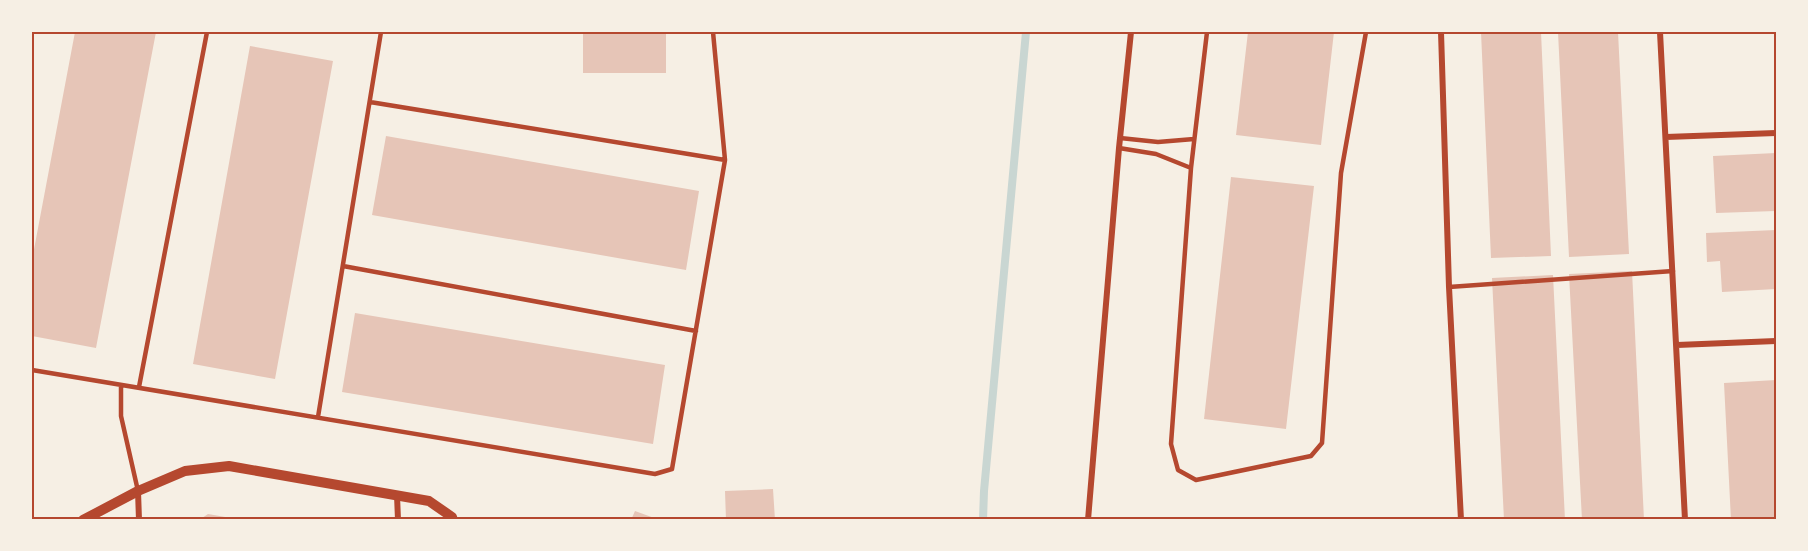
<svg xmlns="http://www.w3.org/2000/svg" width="1808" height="551" viewBox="0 0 1808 551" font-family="'Crimson Pro',serif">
  <rect width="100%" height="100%" fill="#f6efe4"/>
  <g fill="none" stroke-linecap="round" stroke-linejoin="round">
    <!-- stream -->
    <path stroke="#c9d6d2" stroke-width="8" d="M983,520L984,491L1026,32"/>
  </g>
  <!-- building -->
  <path fill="#e6c5b7" d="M75,32H156L96,348L32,336V260Z
    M583,32H666V73H583Z
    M1248,32H1334L1321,145L1236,135Z
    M1481,32H1541L1551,256L1491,258Z
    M1558,32H1618L1629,254L1569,257Z
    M250,46L333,61L275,379L193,364Z
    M386,136L699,191L686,270L372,215Z
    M1776,153V211L1716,213L1713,156Z
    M1231,177L1314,186L1286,429L1204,419Z
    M1776,230V289L1722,292L1720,261L1707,262L1706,233Z
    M1632,271L1644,520H1582L1569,274Z
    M1553,275L1565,520H1504L1492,278Z
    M355,313L665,365L653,444L342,392Z
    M1776,380V520H1731L1724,383Z
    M773,489L775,520H726L725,491Z
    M635,511L657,519V520H631Z
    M208,514L231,518V520H199Z"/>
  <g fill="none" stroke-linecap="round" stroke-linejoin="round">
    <!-- service -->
    <path stroke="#b5482f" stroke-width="4.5" d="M1207,32L1191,168L1171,444L1178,470L1196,480L1311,456L1322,443L1341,173L1366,32
      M370,102L725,160
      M1120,138L1158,142L1194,139
      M1119,148L1156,154L1191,168
      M343,266L696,331
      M1449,287L1673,271
      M32,370L655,474L672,469L725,160L713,32
      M121,385V416L138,491
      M139,387L207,32
      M318,417L381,32"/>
    <!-- minor -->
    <path stroke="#b5482f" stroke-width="6" d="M1441,32L1449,287L1461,520
      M1660,32L1685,520
      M1666,137L1776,133
      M1677,345L1776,341
      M138,491L139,520
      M397,495L398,520
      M1088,520L1119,148L1131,32"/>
    <!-- tertiary -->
    <path stroke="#b5482f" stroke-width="10" d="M83,520L138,491L185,471L229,466L429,501L452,517L453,520"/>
  </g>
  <!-- border -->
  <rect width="1808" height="551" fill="none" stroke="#f6efe4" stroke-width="66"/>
  <rect x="33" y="33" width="1742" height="485" fill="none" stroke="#b5482f" stroke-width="2"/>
</svg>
